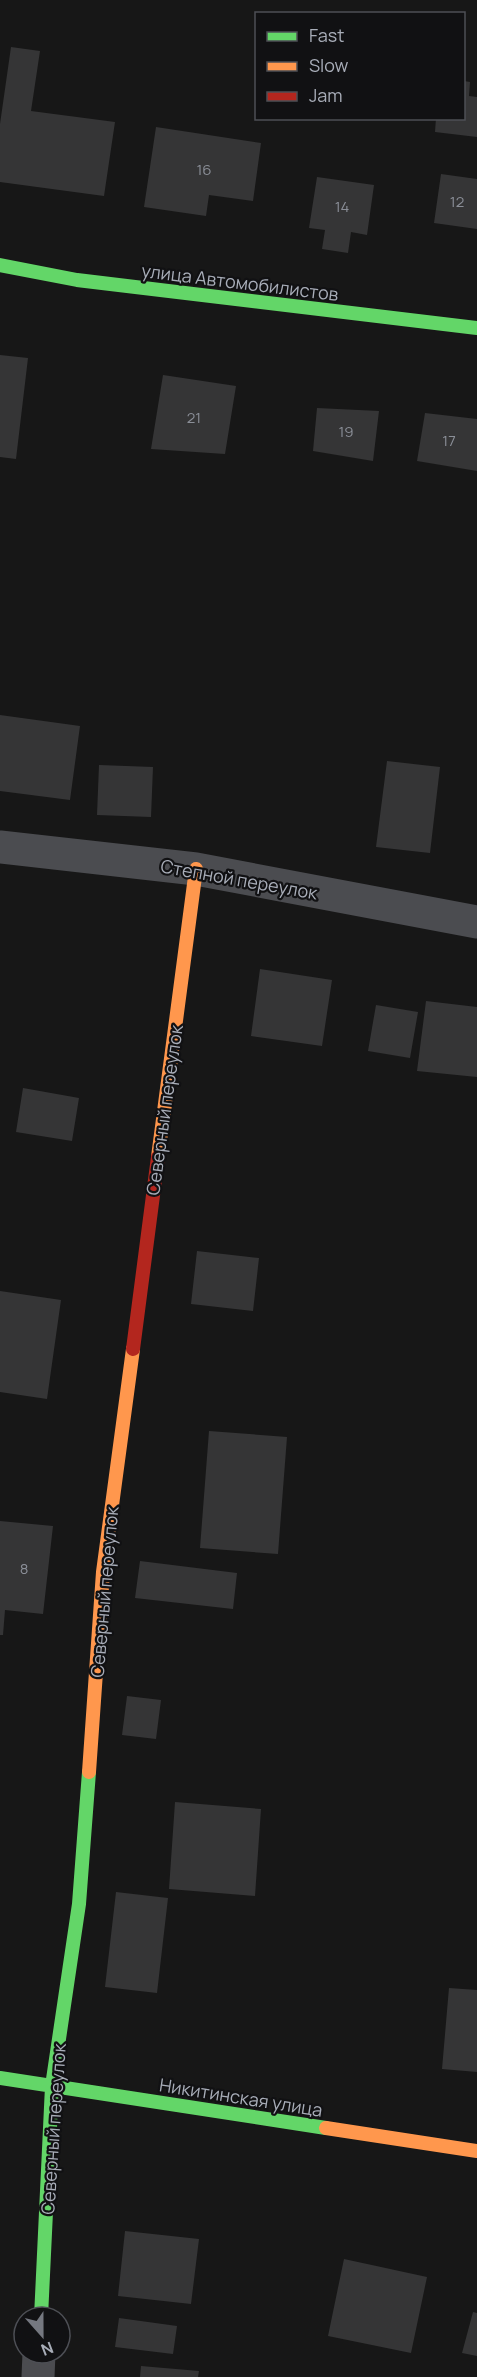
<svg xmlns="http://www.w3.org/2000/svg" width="477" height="2377" viewBox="0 0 477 2377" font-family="Manrope,sans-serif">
  <rect width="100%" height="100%" fill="#171717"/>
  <!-- building -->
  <path fill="#353536" d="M11,47L40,51L31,111L115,122L104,196L0,182V124Z
    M464,81L470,82L469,96L477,97V137L435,132L436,118H464Z
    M156,127L261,143L253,201L209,195L206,216L144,207Z
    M441,174L477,179V229L434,223Z
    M317,177L374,185L367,235L351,232L348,253L322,249L325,230L309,228Z
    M0,355L28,358L16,459L0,457Z
    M163,375L236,386L225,454L151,449Z
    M317,408L379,411L373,461L313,451Z
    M425,413L477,419V471L417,461Z
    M0,715L80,726L70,800L0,791Z
    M387,761L440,767L430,853L376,847Z
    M99,765L153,767L151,817L97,815Z
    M260,969L332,980L322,1046L251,1036Z
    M426,1001L477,1007V1077L417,1071Z
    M376,1005L418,1012L410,1058L368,1051Z
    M23,1088L79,1098L72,1141L16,1132Z
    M197,1251L259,1258L253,1311L191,1304Z
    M0,1291L61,1300L47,1399L0,1392Z
    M209,1431L287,1437L278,1554L200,1548Z
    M0,1521L53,1526L43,1614L5,1610L3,1635H0Z
    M140,1561L237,1573L233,1609L135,1598Z
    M127,1696L161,1700L156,1739L122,1735Z
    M175,1802L261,1809L255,1896L169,1889Z
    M116,1892L168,1898L157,1993L105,1987Z
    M449,1988L477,1990V2072L442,2069Z
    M125,2231L199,2239L191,2304L118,2296Z
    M344,2259L427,2277L411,2353L328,2336Z
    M473,2312L477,2313V2356L462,2353Z
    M119,2318L177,2326L173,2354L115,2347Z
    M141,2366L199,2371L198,2377H140Z"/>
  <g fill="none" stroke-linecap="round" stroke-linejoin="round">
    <!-- street -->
    <path stroke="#4b4c50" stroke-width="33" d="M0,847L196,869L477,922
      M38,2377L39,2353"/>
    <!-- fast -->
    <path stroke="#63d668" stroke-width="14" d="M0,265L77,280L477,328
      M0,2078L326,2128
      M41,2317L52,2086L79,1904L89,1772"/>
    <!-- slow -->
    <path stroke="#ff974d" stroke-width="14" d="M158,1157L196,869
      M89,1772L103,1572L133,1349
      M326,2128L477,2151"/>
    <!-- jam -->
    <path stroke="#b3261e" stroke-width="14" d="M133,1349L158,1157"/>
  </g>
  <g text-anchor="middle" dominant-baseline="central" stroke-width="4.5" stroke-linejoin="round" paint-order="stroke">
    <!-- number labels -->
    <g font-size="15" fill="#8b8f98">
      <text x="204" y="169">16</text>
      <text x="457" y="201">12</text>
      <text x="342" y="206">14</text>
      <text x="194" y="417">21</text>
      <text x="346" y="431">19</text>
      <text x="449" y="440">17</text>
      <text x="24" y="1568">8</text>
    </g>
    <!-- street labels -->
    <g font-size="18" fill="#a8adb8" stroke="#111113">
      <text transform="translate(240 282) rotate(7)">улица Автомобилистов</text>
      <text transform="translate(239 879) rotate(10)">Степной переулок</text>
      <text transform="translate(164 1110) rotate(-82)">Северный переулок</text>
      <text transform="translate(104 1592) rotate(-85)">Северный переулок</text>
      <text transform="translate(241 2097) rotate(9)">Никитинская улица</text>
      <text transform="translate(53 2129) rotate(-86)">Северный переулок</text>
    </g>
  </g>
  <!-- legend -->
  <rect x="255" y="12" width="210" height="108" fill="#111113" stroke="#4d4f55" stroke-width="1.5"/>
  <rect x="267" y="32" width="30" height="9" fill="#63d668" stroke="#4d4f55" stroke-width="1.5"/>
  <text x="309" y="42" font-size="18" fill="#a8adb8">Fast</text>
  <rect x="267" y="62" width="30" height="9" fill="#ff974d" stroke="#4d4f55" stroke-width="1.5"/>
  <text x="309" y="72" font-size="18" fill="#a8adb8">Slow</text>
  <rect x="267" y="92" width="30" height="9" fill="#b3261e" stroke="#4d4f55" stroke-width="1.5"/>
  <text x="309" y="102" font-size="18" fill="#a8adb8">Jam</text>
  <!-- north arrow -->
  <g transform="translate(42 2335) rotate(159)"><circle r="28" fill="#111113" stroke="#4d4f55" stroke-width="1.5"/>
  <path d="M0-4.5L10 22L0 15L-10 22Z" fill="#757880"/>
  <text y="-9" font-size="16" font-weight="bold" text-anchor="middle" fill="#a8adb8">N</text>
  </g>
</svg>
